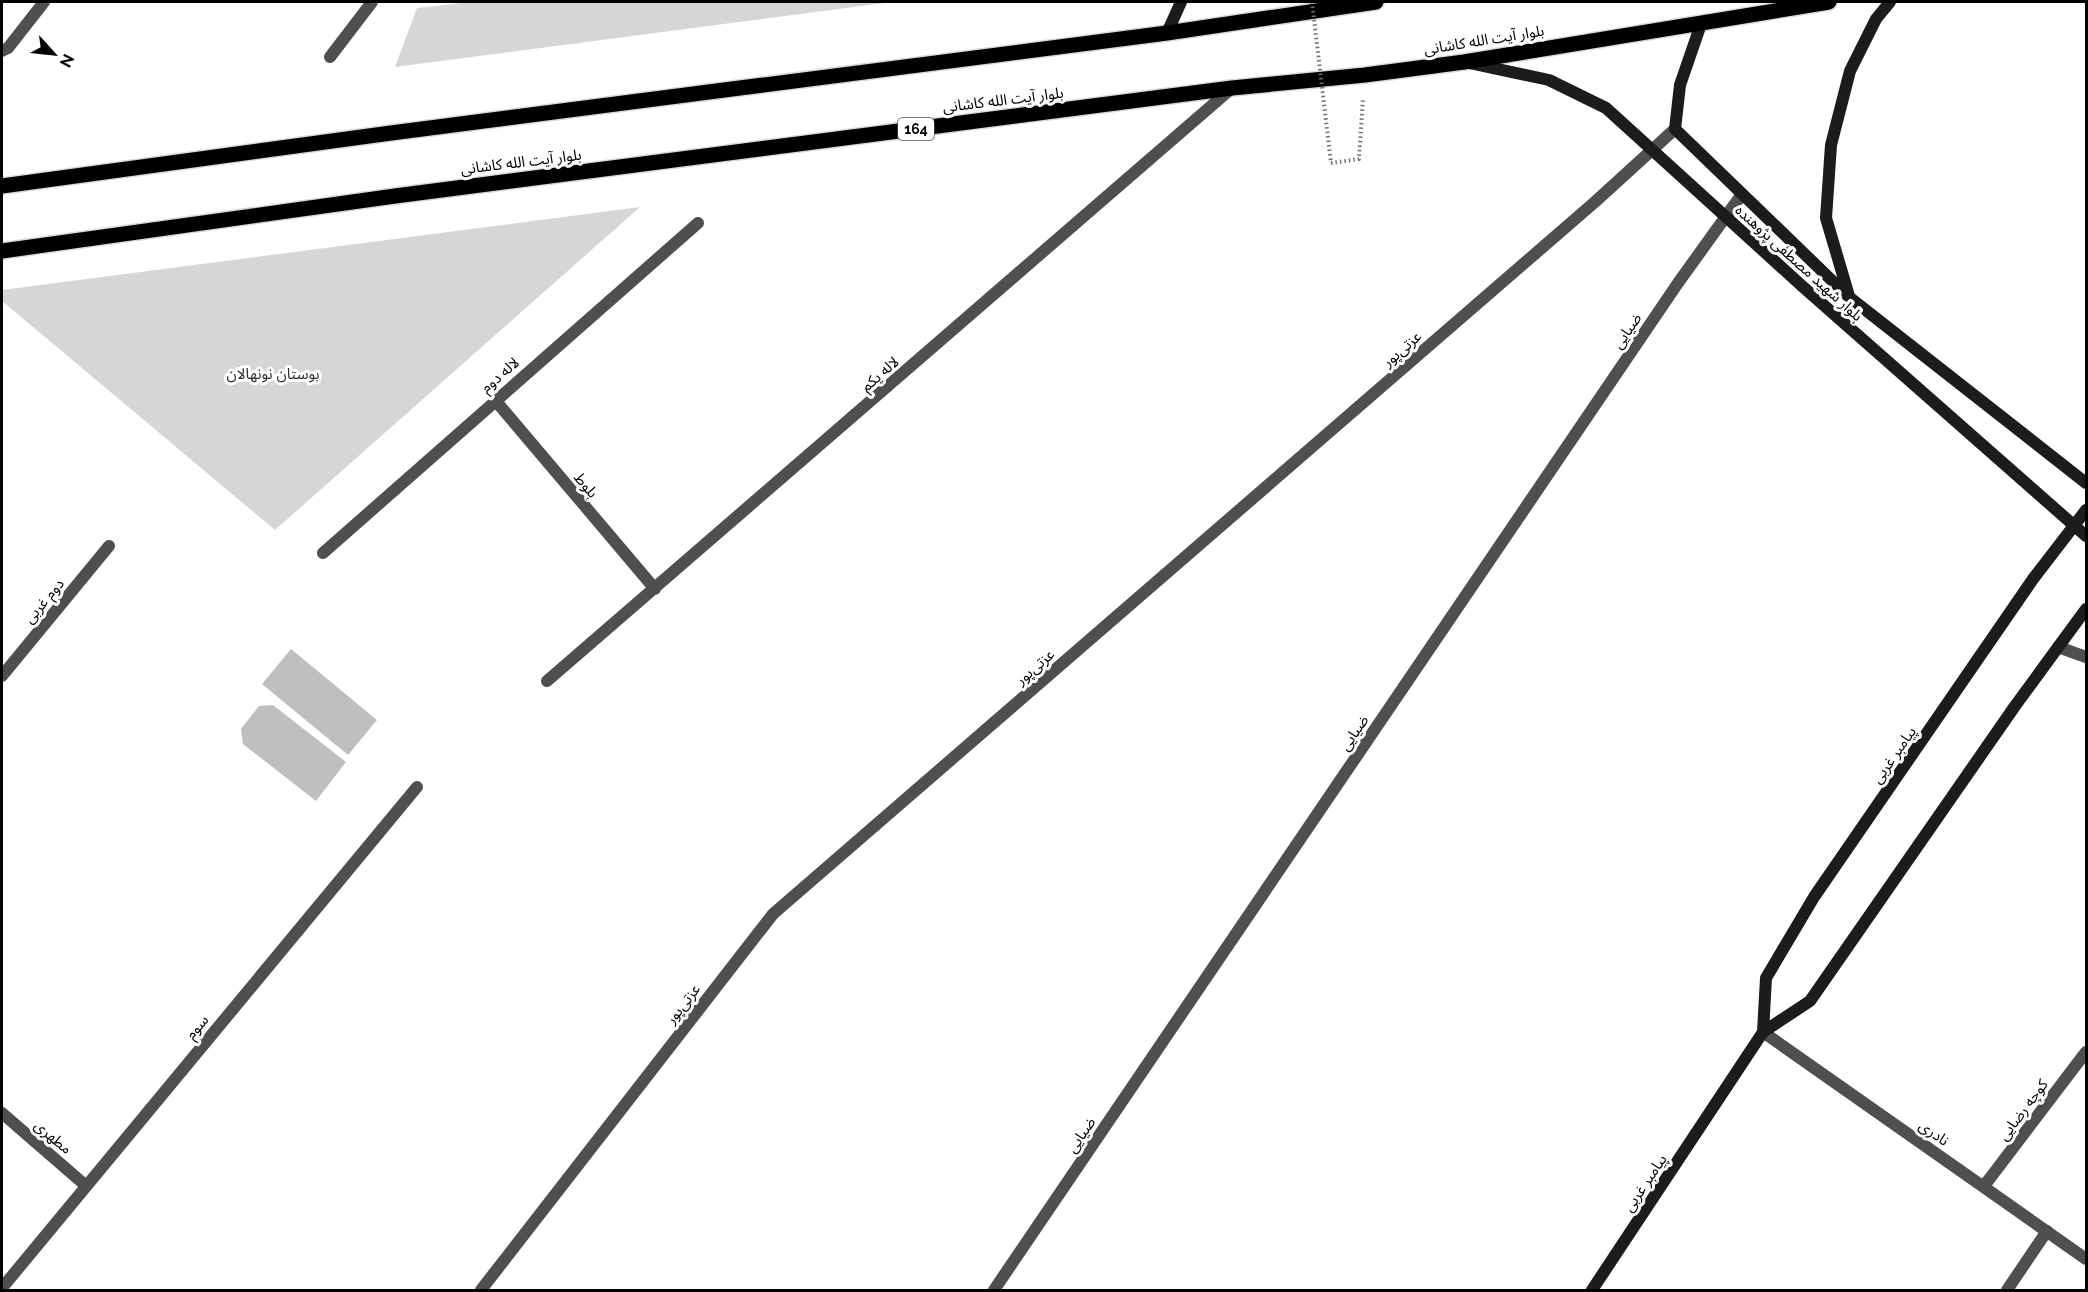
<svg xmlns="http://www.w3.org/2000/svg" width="2088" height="1292" viewBox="0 0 2088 1292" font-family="Raleway,'Noto Sans Arabic',sans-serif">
  <rect width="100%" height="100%" fill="#fff"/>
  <!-- green -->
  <path fill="#d6d6d6" d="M472,2H892L395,67L417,8Z
    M640,207L275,530L2,301V290Z"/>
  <!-- building -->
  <path fill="#bfbfbf" d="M291,649L377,720L348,755L262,684Z
    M273,705L346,762L316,801L243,744L241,729L259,706Z"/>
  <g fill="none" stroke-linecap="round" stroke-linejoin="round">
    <defs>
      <path id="primary" d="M2,186L391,133L1167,33L1376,2
        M2,251L395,196L1232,88L1365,75L1464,62L1829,2"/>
    </defs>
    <!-- primary casing -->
    <use href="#primary" stroke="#dbdbdb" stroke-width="18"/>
    <!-- path -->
    <path stroke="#717171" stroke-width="4" stroke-dasharray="1.5 3" stroke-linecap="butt" d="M1331,163L1359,159L1363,98"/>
    <!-- minor -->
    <path stroke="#4f4f4f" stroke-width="12" d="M2,51L8,48L44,2
      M330,57L372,2
      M495,400L655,589
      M323,553L698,223
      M2,676L109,546
      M547,681L1232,88
      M2,1113L85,1185
      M1984,1186L2086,1052
      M2,1288L417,787
      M2007,1290L2047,1231"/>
    <!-- tertiary -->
    <path stroke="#4f4f4f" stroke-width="12" d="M2058,647L2086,657
      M1763,1032L2086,1259
      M481,1290L773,914L1596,201L1675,129
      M994,1290L1678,283L1742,194"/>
    <!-- secondary -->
    <path stroke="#1c1c1c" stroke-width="12" d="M1701,24L1680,85L1675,129L1849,297L2086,483
      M1167,33L1181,2
      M1469,63L1549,80L1606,108L1802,286L2086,536
      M1849,296L1826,218L1831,145L1850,71L1876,19L1890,2
      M1763,1032L1766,978L1814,897L2033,579L2086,510
      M1592,1290L1763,1032L1810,1001L2015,706L2086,609"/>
    <!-- primary -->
    <use href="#primary" stroke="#000" stroke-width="15"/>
    <!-- path-bridge -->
    <path stroke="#717171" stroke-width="4" stroke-dasharray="1.5 3" stroke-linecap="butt" d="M1312,2L1331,163"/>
  </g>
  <g text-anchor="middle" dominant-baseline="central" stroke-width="6" stroke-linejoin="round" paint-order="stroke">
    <!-- shield labels -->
    <rect fill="#fff" stroke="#4c4c4c" stroke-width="1.5" x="898" y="118" width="36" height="22" rx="4.5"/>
    <g font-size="14" font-weight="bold" fill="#000">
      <text x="916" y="129">164</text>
    </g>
    <!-- street labels -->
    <g font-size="15" fill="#000" stroke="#fff">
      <text transform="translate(1484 40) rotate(-9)">بلوار آیت الله کاشانی</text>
      <text transform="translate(1003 100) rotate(-7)">بلوار آیت الله کاشانی</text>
      <text transform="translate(521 162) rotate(-7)">بلوار آیت الله کاشانی</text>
      <text transform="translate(1799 263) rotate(42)">بلوار شهید مصطفی پژوهنده</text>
      <text transform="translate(1627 331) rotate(-56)">ضیایی</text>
      <text transform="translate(1402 349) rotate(-41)">عزتی‌پور</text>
      <text transform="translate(880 374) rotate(-41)">لاله یکم</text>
      <text transform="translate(500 375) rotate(-41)">لاله دوم</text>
      <text transform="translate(586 485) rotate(50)">بلوط</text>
      <text transform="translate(44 601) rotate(-50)">دوم غربی</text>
      <text transform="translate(1035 667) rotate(-41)">عزتی‌پور</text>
      <text transform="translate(1354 733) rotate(-56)">ضیایی</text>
      <text transform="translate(1894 755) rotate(-55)">پیامبر غربی</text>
      <text transform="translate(683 1004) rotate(-52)">عزتی‌پور</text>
      <text transform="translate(197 1027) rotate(-50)">سوم</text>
      <text transform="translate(2023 1110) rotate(-53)">کوچه رضایی</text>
      <text transform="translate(1934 1133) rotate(35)">نادری</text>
      <text transform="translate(1081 1135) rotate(-56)">ضیایی</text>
      <text transform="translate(53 1137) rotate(40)">مطهری</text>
      <text transform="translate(1645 1183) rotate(-56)">پیامبر غربی</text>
    </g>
    <!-- park labels -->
    <g font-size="15" fill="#2d2d2d" stroke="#fff">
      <text x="273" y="374">بوستان نونهالان</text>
    </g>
  </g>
  <!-- border -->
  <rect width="2088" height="1292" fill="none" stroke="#000000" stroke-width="6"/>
  <!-- north arrow -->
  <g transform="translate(54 54) rotate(117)" stroke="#ffffff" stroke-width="4.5" paint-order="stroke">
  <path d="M0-4.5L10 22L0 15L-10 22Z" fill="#000000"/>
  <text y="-9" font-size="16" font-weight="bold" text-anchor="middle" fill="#000000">N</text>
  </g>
</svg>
